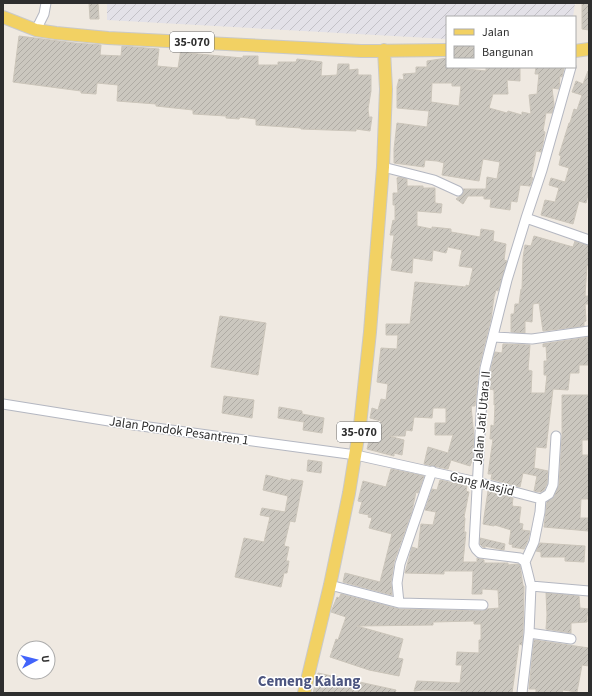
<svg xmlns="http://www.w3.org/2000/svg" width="592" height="696" viewBox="0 0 592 696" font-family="'Source Sans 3',sans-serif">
  <defs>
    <pattern id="industrial-furrows" width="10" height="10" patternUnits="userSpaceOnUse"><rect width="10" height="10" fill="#e3e1e8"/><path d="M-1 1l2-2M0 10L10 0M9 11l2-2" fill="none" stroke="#c3c1c7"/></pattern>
    <pattern id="building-hatch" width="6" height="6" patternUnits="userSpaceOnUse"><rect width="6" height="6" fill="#cbc7bf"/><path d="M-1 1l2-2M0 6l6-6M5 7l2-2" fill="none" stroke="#afaba4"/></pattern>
  </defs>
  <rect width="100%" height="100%" fill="#efe9e1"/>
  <!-- industrial -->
  <path fill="url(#industrial-furrows)" d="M107,3H575L573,17H447V39L107,20Z"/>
  <!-- building -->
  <path fill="url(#building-hatch)" stroke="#cbc5ba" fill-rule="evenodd" d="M89,3H98L99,19H90Z
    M582,3H589V30L582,29Z
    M19,36L75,43L101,45L100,55L121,56L122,46L159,49L157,66L178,68L181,49L189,51L188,53L220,56L243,58V56H258V65H278V62H296L297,59L322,62L321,76L337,75L338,64H349V70L358,69V75H371V91L368,109L369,117H372L370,131L356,129V131L301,129V128L256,125V119L240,117L239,119L226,118V116L193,114V110L156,106V104L117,101L118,85L97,83L96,94L81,93V91L13,82Z
    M447,58V67H467V69L486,71V67H520V81L507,80L508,94H493L489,108L507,113L508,111L522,115V112L531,114L529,95L537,94L539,74H535L536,67L564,68L562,77L560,76L559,89L552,88L554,105L552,113H546L543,131L545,132L543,143L541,152L536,151L531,177L533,178L530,186L520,185L517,202L511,201L510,210L490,207L491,199H484V196H468L463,204L456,199L463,194V189H486L487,177L497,179L500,162L483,159L479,181L442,175L444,163L437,161L425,160L424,167L394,163V149L397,123L427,127L429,111L397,108V87L399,79L404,80L403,74L416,73V67H427V61ZM432,83H452V86H461L459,106L431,102Z
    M588,71H589V106L587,113H589V191L586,203L579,201L573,224L541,215L545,200L555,202L559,188L549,185L551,178L565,182L569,168L559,165L561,156L559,155L569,123H570L574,109L577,110L582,95L572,92L576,81L583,84Z
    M399,177L407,179V186H423V188H435V203L442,204L441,213L417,211V226L432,229V227L451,229V232L480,237L481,229L494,231L493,241L506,244L504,260L507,261L498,291L496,290L494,297L491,319L479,367L475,406H471L474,437L473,458L470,466L451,460L448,469L424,464L428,447L448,453L453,435H435V423H446V408H433L432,418L414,417L412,431L406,430L405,436H389L404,440L402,455L394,453V456L367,449L371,433L378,434L381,421L370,418L372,408L378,410L381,399L386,400L388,384L377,382L381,348L397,349L398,335H386V324H410L415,282L466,287V285L469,286L473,268L459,266L462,250L448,247L446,253L433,250L432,261L413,258L412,273L391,270L393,259L391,258L394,235H390L393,220L395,221V205H393V193H398L397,178Z
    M534,236L573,247L575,241L589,246V266L587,265L585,296H589V304H585L586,321L584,322V326L543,331L539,303L533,304L532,322L525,321V333L511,332V314H514L515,304H519L521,289H522L523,258L525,245L531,246Z
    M220,316L266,323L258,375L211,367Z
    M589,337V365H579V373H570L568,390L553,389L546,448L536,447L534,468L548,471L547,484L544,490L541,492L534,491L537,476L523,473L520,487L491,479L492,474H488L493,439H490L491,425L494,426L495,405H494V390L489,389L491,369L495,352L502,353L503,344L530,345L528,370L532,371L531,393H545L547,375H544V361H547L546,346L543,347V344Z
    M562,395H589V440H582V455H589V499H581L580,518H589L588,531L544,527L547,502L554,497L559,485L562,436Z
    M224,396L254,400L252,418L222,413Z
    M279,407L302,411V414L324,418L322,433L303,430L304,422L278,418Z
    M308,460L322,462L321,473L307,471Z
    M391,469L424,476L418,493L416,492L412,511L394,562L391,582L392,595L343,582L345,573L380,582L392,534L369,528L372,518L368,517L369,515L359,513L362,502L358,501L363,481L386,487Z
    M266,475L291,481V479L303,481L295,522L290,521L284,546L289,547L286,561H289L287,573H284L281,587L235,577L244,538L264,542L270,517L260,515L262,508L285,512L288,496L263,490Z
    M440,480L467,486L466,491L469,492L464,517L465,518L464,532H466L463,562H477V558L484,560V563H508V565L518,564L520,565L523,586H524L523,633L522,645L519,644L512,693H461V691L423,690L414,691L417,681L460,683L462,665H456L457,652L479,653V640H481V624H474V621L433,622V625L357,626L403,639L398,658L403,659L399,676L369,670L330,657L336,639L338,640L346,617L331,612L337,597L339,598L341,594L399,609L483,611L487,609L499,608L498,590L482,589V594H472L473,571H444V574L405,573L412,547L418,549L421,524L433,525L436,512L425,510L432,489L437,490Z
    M488,491L513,498L512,506L521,507L519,523L523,524L522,530L530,531L528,540L524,549L512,547L513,545L509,544L511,530L495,525L494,526L483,524Z
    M480,538L505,544L504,550L485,546V548L483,547L480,544Z
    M540,543L585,546L584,562L565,561V557H541V552L536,551Z
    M546,593L579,596L580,608L589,609V615H587V622L571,623V633L546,629L547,615Z
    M534,640L589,648V666L582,665L577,692L563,690L562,693H536V689H529Z
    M318,673L396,690L395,693H313Z"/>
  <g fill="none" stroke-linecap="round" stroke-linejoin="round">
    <defs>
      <path id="minor" d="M36,30L44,14L46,3
        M383,167L434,180L458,191
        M526,218L589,240
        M493,337L532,339L589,331
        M3,404L134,425L356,455L477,482L541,499L549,494L553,485L556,436
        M525,562L534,542L540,512L541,499
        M330,585L399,603L483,605
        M531,586L589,591
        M399,603L397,583L400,564L432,471
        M529,633L571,639
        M522,693L529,633L531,586L525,562L520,558L480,553L476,549L474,545L482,397L485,368L507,280L526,218L542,170L571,67"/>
      <path id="major" d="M3,17L36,30L56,33L108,38L361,51L447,50
        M575,51L589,49
        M304,693L330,585L349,493L360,425L370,332L383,167L386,89L384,50"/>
    </defs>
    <!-- minor casing -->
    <use href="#minor" stroke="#b4b7c1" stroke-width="11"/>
    <!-- major casing -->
    <use href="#major" stroke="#c9c9c9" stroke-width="14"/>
    <!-- minor -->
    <use href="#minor" stroke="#fff" stroke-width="9"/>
    <!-- major -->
    <use href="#major" stroke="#f2d163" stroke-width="12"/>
  </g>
  <g text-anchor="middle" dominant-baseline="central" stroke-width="3" stroke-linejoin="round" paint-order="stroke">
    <!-- shield labels -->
    <g fill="#fff" stroke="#6d6d6d" stroke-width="1">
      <rect x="170" y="32" width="44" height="20" rx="3"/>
      <rect x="337" y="422" width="44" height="20" rx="3"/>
    </g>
    <g font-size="12" font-weight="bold" fill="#2e2e2e">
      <text x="192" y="42">35-070</text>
      <text x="359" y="432">35-070</text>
    </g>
    <!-- street labels -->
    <g font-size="13" fill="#2e2e2e" stroke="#fff">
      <text transform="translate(482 418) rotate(-85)">Jalan Jati Utara II</text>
      <text transform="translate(179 431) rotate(8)">Jalan Pondok Pesantren 1</text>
      <text transform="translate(482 484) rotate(14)">Gang Masjid</text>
    </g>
    <!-- quarter labels -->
    <g font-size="15" font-weight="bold" fill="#4d5680" stroke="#fff">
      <text x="309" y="681">Cemeng Kalang</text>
    </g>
  </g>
  <!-- border -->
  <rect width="592" height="696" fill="none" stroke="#2e2e2e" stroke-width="8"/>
  <!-- legend -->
  <rect x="446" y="16" width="130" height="52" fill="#ffffff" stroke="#ababab"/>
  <rect x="454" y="29" width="20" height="6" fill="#f2d163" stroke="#ababab"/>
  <text x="482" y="36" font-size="12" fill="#2e2e2e">Jalan</text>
  <rect x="454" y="46" width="20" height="12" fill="url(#building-hatch)" stroke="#ababab"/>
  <text x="482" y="56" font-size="12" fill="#2e2e2e">Bangunan</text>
  <!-- north arrow -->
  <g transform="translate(36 660) rotate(83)"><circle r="19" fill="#ffffff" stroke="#ababab"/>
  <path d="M0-3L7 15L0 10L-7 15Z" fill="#4264fb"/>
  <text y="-6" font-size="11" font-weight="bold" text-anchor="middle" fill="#2e2e2e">U</text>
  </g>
</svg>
